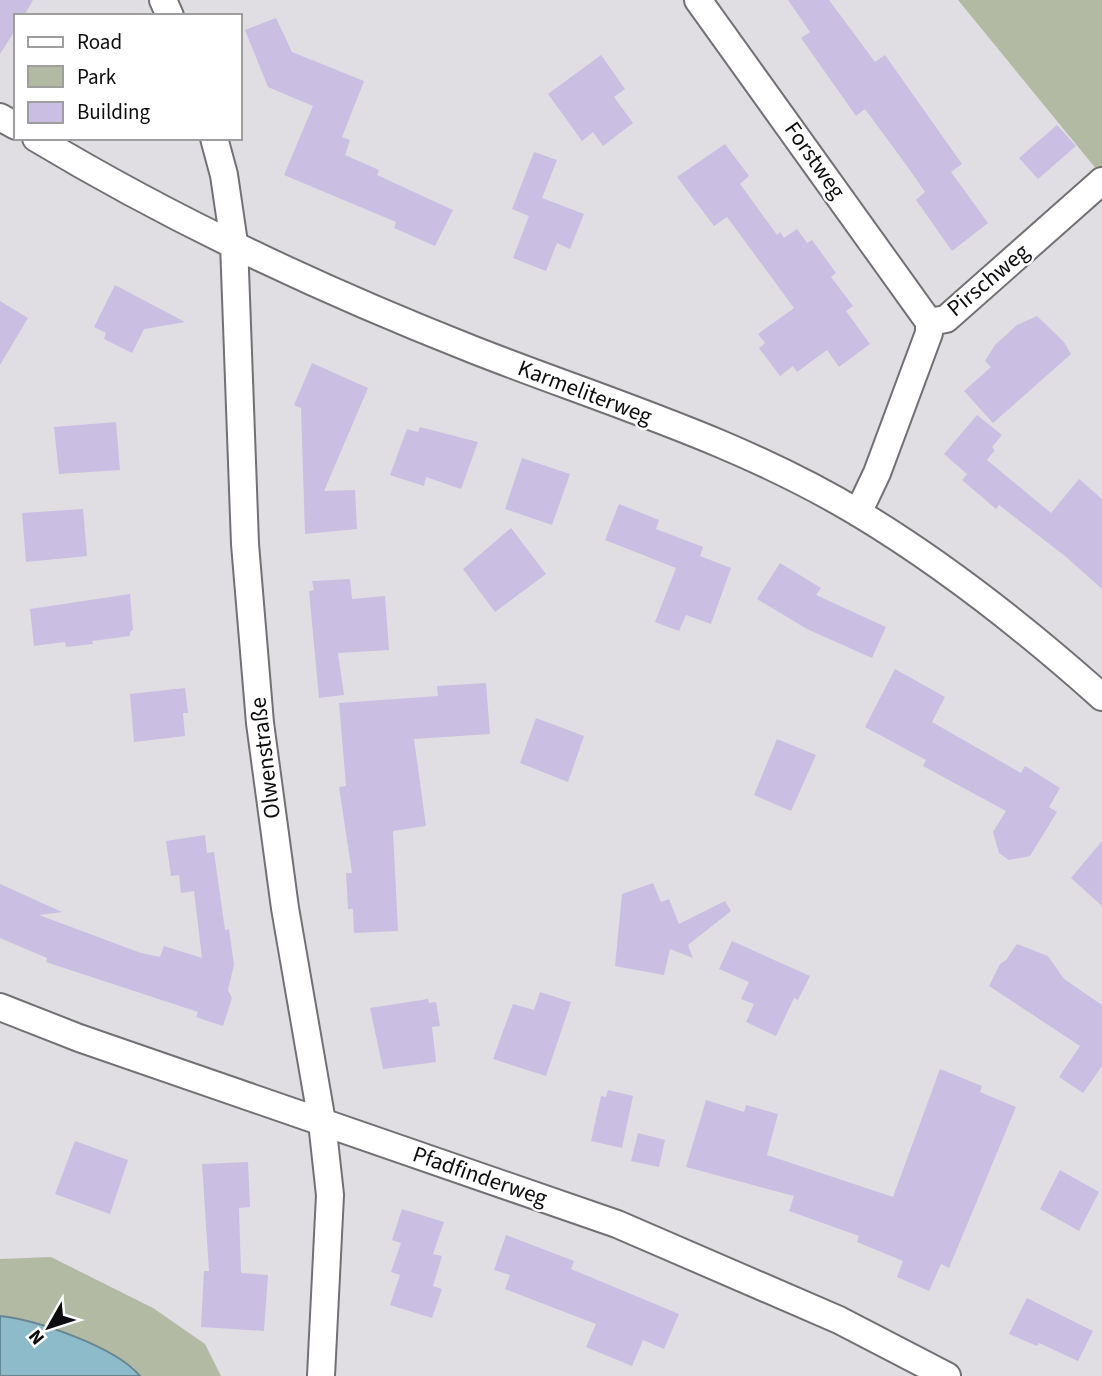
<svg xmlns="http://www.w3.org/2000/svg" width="1102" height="1376" viewBox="0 0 1102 1376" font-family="'Source Sans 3',sans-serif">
  <rect width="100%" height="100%" fill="#e0dee3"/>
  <!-- green -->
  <path fill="#b2baa4" d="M958,0H1102V176Z
    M51,1257L153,1308L205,1344L221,1376H140L133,1367L0,1316V1259Z"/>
  <!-- water -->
  <path fill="#8ebbca" stroke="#678692" stroke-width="2" d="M0,1316C37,1320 116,1347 140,1376H0Z"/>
  <!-- building -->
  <path fill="#cabee3" d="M0,0H33L24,16H16V29L0,54Z
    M788,0H829L875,62L885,55L962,164L951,172L988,223L952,251L916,200L925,192L907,166L865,109L856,116L801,38L810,32Z
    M276,18L292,52L364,81L342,137L350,140L345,155L379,170L377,175L453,210L435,246L394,228L396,222L284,175L313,106L268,87L245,30Z
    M601,55L625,89L614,97L633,123L603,146L593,132L582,141L548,94Z
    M1057,125L1076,146L1038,179L1019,158Z
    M725,144L749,176L740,184L777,235L780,232L784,238L797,229L807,243L812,240L836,273L831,277L853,306L846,311L870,344L839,367L827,350L797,372L793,366L780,376L759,348L765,343L758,334L794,308L727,217L714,226L677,177Z
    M534,152L557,160L542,198L584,214L570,249L557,243L546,271L513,258L529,216L512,209Z
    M115,285L185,322L144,329L132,353L104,339L106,333L94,327Z
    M0,301L28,318L0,365Z
    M1037,316L1064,342L1071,354L993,423L964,391L991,367L985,361L995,345L1017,325Z
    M312,363L368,388L324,491L355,490L357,529L305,534L301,408L294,405Z
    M977,415L1002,435L992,447L995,450L987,460L1051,513L1079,479L1102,499V589L1065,556L999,505L996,509L962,480L967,474L944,454Z
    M116,422L120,470L59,474L54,427Z
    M420,427L478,442L461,489L426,477L424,486L390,475L407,429L418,432Z
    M522,458L570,474L552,525L505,509Z
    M619,504L659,520L656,529L703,547L700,556L731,568L711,624L686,615L679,631L655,622L676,568L605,540Z
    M83,509L87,556L26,562L22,513Z
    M511,528L546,574L495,612L463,569Z
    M780,563L821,588L816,595L886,627L872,658L807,629L757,599Z
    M350,579L352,599L385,596L389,650L338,653L344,695L319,698L309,591L314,590L312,581Z
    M130,594L133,630L130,632V636L92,641L93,644L66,647L65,642L34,646L30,609Z
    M895,669L945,697L932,722L1021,773L1025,766L1060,788L1049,807L1057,812L1030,856L1009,860L999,853L993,832L1006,811L923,766L926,760L865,727Z
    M486,683L490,734L414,739L426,826L393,831L398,931L354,933L353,909H348L346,873H352L339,787L346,786L339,703L438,696L437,686Z
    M185,688L188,713H183L185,736L134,742L130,694Z
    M536,718L584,736L568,782L520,763Z
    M777,739L816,755L791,811L754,795Z
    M205,835L207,853L214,852L225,930L229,929L234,965L228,990L232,998L223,1026L196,1017L198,1012L46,962L47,958L0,938V884L62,912L39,915L141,953L160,957L164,946L202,958L194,891L181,893L179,875L171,876L166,841Z
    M1102,841V906L1071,878Z
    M653,883L661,902L669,899L679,924L725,901L731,911L688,945L693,958L670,949L664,975L615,966L622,894Z
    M732,941L810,976L798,1000L794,998L776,1036L746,1022L754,1004L741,999L749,982L719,969Z
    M1017,944L1048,956L1064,979L1102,1005V1066L1083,1093L1059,1077L1080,1046L989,986L1000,964L1006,960Z
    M540,992L571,1002L546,1076L493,1059L513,1004L534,1010Z
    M428,999L429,1003L436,1002L440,1026L432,1027L436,1062L383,1069L370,1008Z
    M940,1069L982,1086L980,1092L1016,1107L949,1268L941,1264L929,1291L897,1277L903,1261L857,1242L859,1236L789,1211L794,1196L686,1167L706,1100L744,1112L746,1105L778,1114L767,1155L893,1197Z
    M608,1090L633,1096L622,1148L591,1141L601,1096L606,1097Z
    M638,1133L665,1140L659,1167L631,1161Z
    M75,1141L128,1160L110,1214L55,1194Z
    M248,1162L250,1207L239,1208L241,1273L268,1275L264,1331L201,1327L204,1271H209L202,1164Z
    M1060,1170L1099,1192L1079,1231L1040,1209Z
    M402,1209L444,1222L433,1254L442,1256L433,1286L442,1289L432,1318L390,1305L400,1275L391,1272L401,1243L392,1240Z
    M506,1235L574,1261L571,1269L679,1314L664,1349L643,1340L632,1366L586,1347L596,1324L505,1289L510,1275L494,1270Z
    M1027,1298L1093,1331L1078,1361L1039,1343L1037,1346L1009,1334Z"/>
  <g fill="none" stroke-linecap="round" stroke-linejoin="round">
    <defs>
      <path id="minor" d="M163,0L170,16
        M698,0L929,322
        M0,117L16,126
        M36,138C174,221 324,291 474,350C604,401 740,441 860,514C946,566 1027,630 1102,697
        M214,138L224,175L234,243L245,544L260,723L285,908L322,1122L330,1195L321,1376
        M929,322L946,319L1102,181
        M858,513L877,473L929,333V322
        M0,1007L79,1038L617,1224L839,1320L947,1376"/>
    </defs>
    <!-- minor casing -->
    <use href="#minor" stroke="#727075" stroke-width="30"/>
    <!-- minor -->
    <use href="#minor" stroke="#fff" stroke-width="26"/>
  </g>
  <g text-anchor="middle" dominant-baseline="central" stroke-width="5" stroke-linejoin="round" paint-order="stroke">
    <!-- street labels -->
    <g font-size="23" fill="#0d0c0e" stroke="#fff">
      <text transform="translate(815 160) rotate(55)">Forstweg</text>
      <text transform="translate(988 280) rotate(-40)">Pirschweg</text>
      <text transform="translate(585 392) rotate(21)">Karmeliterweg</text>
      <text transform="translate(265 758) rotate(-97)">Olwenstraße</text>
      <text transform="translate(480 1176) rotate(19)">Pfadfinderweg</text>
    </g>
  </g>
  <!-- legend -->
  <rect x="14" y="14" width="228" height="126" fill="#ffffff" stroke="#9e9e9f" stroke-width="2"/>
  <rect x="28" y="37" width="35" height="10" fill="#ffffff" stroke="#9e9e9f" stroke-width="2"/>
  <text x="77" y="49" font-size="21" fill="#0d0c0e">Road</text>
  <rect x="28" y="66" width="35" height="21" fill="#b2baa4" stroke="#9e9e9f" stroke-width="2"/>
  <text x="77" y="84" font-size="21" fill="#0d0c0e">Park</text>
  <rect x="28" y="102" width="35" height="21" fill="#cabee3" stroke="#9e9e9f" stroke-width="2"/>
  <text x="77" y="119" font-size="21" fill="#0d0c0e">Building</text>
  <!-- north arrow -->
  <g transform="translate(49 1327) rotate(231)" stroke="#ffffff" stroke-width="5" paint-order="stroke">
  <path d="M0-5L12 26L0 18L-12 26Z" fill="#0d0c0e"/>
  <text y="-10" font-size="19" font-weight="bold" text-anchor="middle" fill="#0d0c0e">N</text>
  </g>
</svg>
